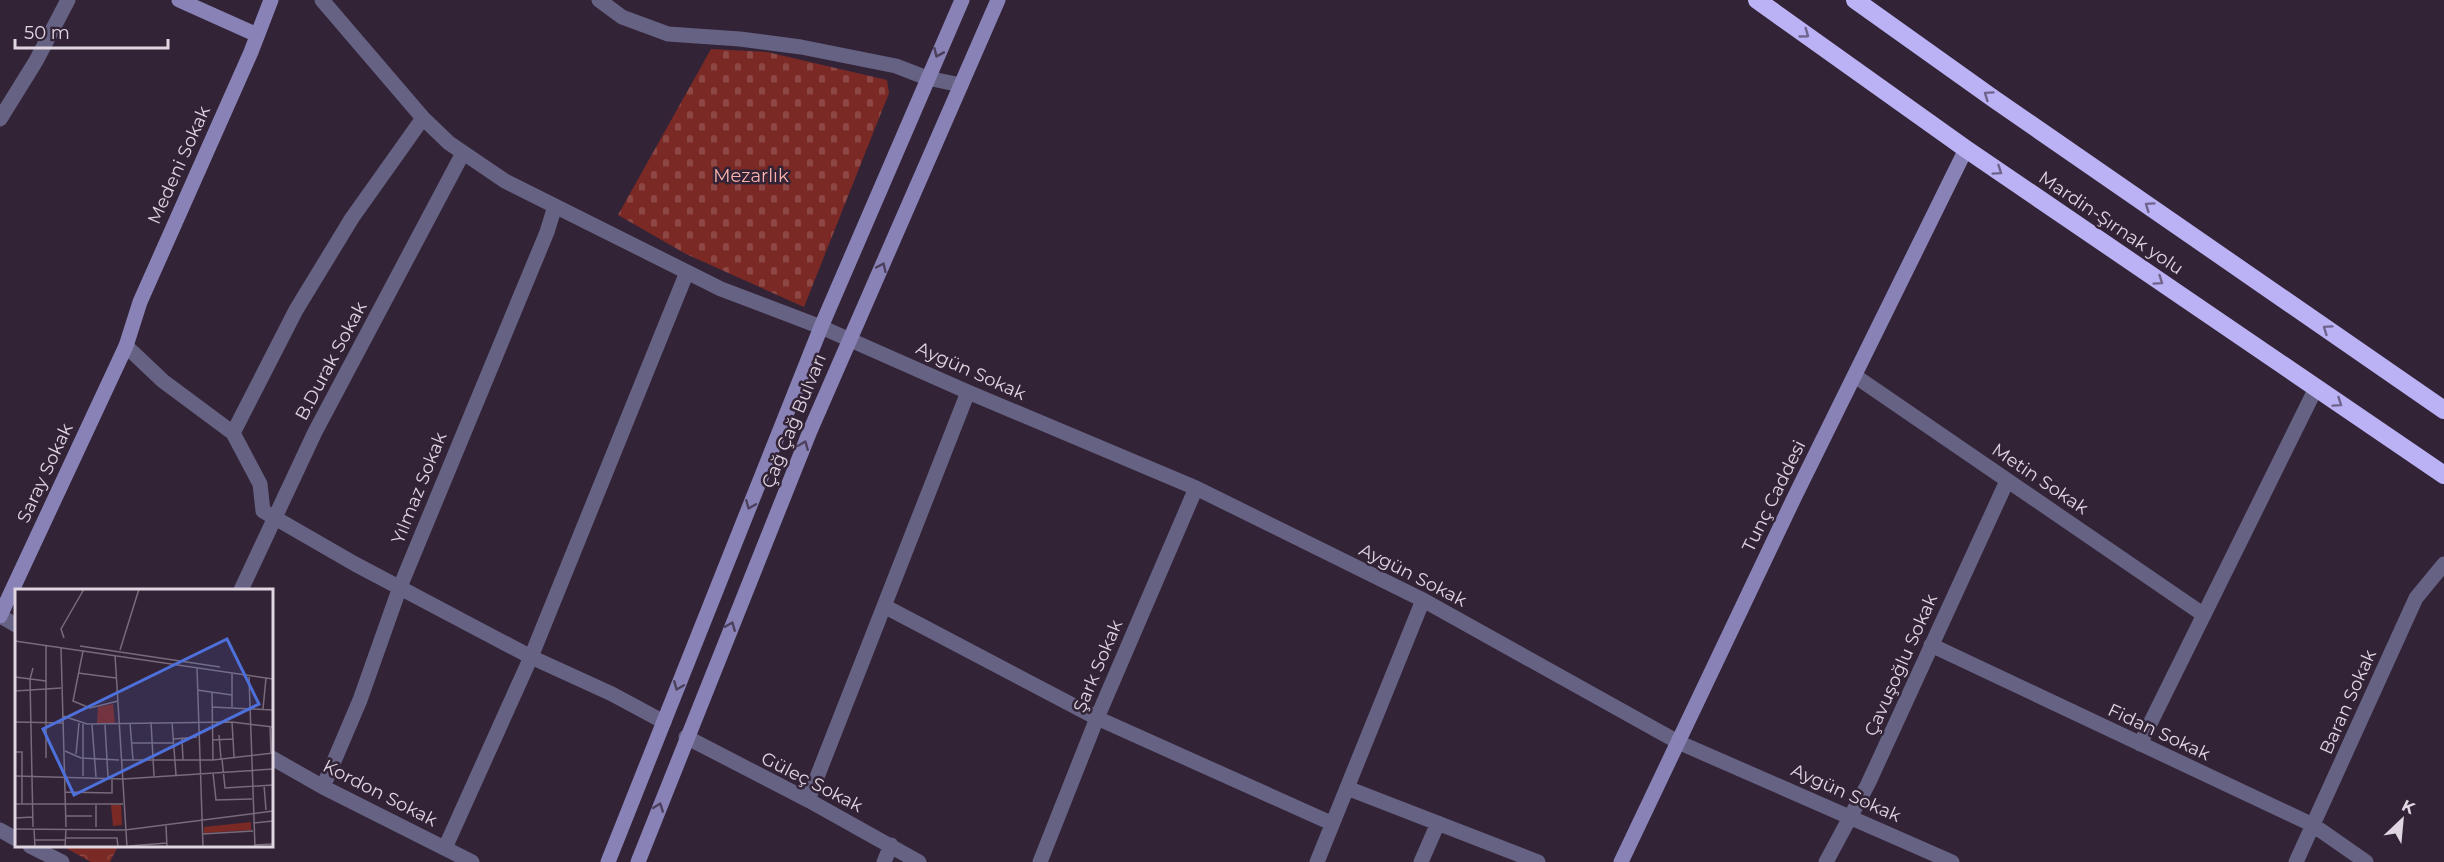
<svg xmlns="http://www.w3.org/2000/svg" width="2444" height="862" viewBox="0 0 2444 862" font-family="Montserrat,sans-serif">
  <defs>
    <pattern id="cemetery-stones" width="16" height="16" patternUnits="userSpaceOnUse" patternTransform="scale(1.5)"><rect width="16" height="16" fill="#7a2925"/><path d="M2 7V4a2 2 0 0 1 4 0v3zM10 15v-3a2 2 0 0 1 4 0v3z" fill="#8d4744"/></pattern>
    <pattern id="park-crowns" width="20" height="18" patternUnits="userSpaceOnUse" patternTransform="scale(1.5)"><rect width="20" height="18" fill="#7a2925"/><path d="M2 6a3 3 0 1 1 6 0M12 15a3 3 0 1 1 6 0" fill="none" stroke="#8d4744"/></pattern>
  </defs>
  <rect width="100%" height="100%" fill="#332336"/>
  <!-- cemetery -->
  <path fill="url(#cemetery-stones)" d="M711,49L767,52L887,80L889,93L804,307L686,254L618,215Z"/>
  <!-- park -->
  <path fill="url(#park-crowns)" d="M65,846H118L110,862H91L64,847Z"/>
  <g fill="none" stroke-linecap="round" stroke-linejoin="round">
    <!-- street -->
    <path stroke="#666283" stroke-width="15" d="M322,0L423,118L449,143L505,181L721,289L821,327L968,392L1196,488L1423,600L1678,742L1952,862
      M599,0L622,17L668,34L740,39L801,47L896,66L927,78L961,85
      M0,119L36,61L68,0
      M126,346L163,381L233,433L260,484L263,511L355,564L531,657L612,694L664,722
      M1855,376L2204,615
      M233,433L296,310L352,218L423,118
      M241,590L315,432L463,153
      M884,606L1097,718L1331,823
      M0,616L16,625
      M1931,645L2313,825L2366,862
      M686,737L808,800L919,862
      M2140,744L2316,388
      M272,758L323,787L472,862
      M323,787L360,700L400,587L547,232L555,206
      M1347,788L1538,862
      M808,800L968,392
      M0,830L16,839
      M30,846L62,862
      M445,848L531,657L687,272
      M884,862L891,845
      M1040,862L1097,718L1196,488
      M1317,862L1423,600
      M1421,862L1438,823
      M1826,862L1868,784L2007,481
      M2296,862L2416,598L2444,564"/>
    <!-- secondary -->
    <path stroke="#8882b6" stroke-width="15" d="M179,0L257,35
      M0,616L126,346L140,302L251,52L271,0
      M608,862L821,327L962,0
      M638,862L810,431L998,0
      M1621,862L1795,496L1966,149"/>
    <!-- highway -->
    <path stroke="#bab2f4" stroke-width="18" d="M1757,0L1966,149L2444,475
      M1855,0L1994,99L2444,410"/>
  </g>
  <!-- one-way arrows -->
  <defs><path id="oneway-chevron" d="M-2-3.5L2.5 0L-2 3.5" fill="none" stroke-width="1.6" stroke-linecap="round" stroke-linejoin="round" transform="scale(1.5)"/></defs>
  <g stroke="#70638c">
    <use href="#oneway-chevron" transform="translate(1805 34) rotate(36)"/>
    <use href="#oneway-chevron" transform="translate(1988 95) rotate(-145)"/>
    <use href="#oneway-chevron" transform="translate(1998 171) rotate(34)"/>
    <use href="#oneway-chevron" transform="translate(2149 206) rotate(-145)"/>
    <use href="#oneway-chevron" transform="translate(2159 281) rotate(34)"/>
    <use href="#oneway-chevron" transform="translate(2327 329) rotate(-145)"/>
    <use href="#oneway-chevron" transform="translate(2338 403) rotate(34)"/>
  </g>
  <g stroke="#4c405c">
    <use href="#oneway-chevron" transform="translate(938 53) rotate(114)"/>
    <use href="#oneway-chevron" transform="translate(882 267) rotate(-65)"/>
    <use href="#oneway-chevron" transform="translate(804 445) rotate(-68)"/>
    <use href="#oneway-chevron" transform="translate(750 505) rotate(112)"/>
    <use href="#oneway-chevron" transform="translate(731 626) rotate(-68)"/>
    <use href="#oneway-chevron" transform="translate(678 686) rotate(112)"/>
    <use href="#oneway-chevron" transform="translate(659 807) rotate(-69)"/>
  </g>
  <g text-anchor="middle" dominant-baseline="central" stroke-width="5" stroke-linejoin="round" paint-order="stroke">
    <!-- street labels -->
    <g font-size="18" fill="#e0d6e2" stroke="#332336">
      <text transform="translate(179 165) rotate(-66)">Medeni Sokak</text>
      <text transform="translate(2111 223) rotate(34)">Mardin-Şırnak yolu</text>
      <text transform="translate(331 361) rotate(-62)">B.Durak Sokak</text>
      <text transform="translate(971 371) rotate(24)">Aygün Sokak</text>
      <text transform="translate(794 421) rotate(-68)">Çağ Çağ Bulvarı</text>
      <text transform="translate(45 473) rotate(-65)">Saray Sokak</text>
      <text transform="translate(2040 479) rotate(34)">Metin Sokak</text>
      <text transform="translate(419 488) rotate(-68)">Yılmaz Sokak</text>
      <text transform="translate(1774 496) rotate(-64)">Tunç Caddesi</text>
      <text transform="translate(1413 575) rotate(27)">Aygün Sokak</text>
      <text transform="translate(1901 665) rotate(-66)">Çavuşoğlu Sokak</text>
      <text transform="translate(1098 666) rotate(-67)">Şark Sokak</text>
      <text transform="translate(2348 702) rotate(-66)">Baran Sokak</text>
      <text transform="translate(2159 732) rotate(25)">Fidan Sokak</text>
      <text transform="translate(812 782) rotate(27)">Güleç Sokak</text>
      <text transform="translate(380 793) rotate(27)">Kordon Sokak</text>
      <text transform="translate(1846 793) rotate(24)">Aygün Sokak</text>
    </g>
    <!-- park labels -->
    <g font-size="18" fill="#fcb3ab" stroke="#332336">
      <text x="751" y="176">Mezarlık</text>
    </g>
  </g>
  <!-- overview -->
  <g transform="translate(15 589)">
    <rect width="258" height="258" fill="#332336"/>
    <path d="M98,115L100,134H82L83,118Z" fill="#7a2925"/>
    <path d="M96,216H106L107,236L98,237ZM236,233V241L189,244V238Z" fill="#7a2925"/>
    <path fill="none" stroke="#786b7b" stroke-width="1.5" d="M49,49L46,40L69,0M0,52L258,90M31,57V169M65,57L205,78M46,59L51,238M105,61L124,0M68,62L58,112L75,119L103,112M100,66L112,258M18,79L15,90L18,238M182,79L188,258M63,84L101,89M0,88L31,92M234,88L240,258M182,101L217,106M0,102L46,99M197,103L198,171M197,118L258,121M217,118V85M248,120L251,89M48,127L72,135L217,133L258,138M0,133L48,134M136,133L139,187M157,133L161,186M217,133L219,168M115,134L118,171M68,135V187M77,136L81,188M90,136L93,188M255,137L256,165M204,146L206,170M159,150L182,148M167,150L168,171M197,151L218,150M117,154H159M50,162L66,169L104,171M0,163H7V215M61,165L64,134M207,170L210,199L258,196M107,171H198L258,164M198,184L201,211L237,210M0,187L108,190L258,180M249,196L251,221M50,203L97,204V188M0,215H108M81,216V238M51,227H77M0,229L18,228M238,234L258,232M151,237L152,258M0,240L110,241L258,222M19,240L20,258M187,245L238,242M50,249H102L103,258M19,251H50M239,256L258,255M114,257L152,254M50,258L51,240"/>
    <path fill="#4e70da" fill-opacity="0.15" stroke="#4e70da" stroke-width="3" d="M212,50L244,115L59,206L28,140Z"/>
    <rect width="258" height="258" fill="none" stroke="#e0d6e2" stroke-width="3"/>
  </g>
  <!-- north arrow -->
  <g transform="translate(2402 820) rotate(26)" stroke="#332336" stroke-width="4.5" paint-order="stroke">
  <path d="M0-4.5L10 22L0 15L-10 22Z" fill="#e0d6e2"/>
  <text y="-9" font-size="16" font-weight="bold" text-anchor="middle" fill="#e0d6e2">K</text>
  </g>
  <!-- scale -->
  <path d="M15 39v9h153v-9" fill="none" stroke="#e0d6e2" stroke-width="3"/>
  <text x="24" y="39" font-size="18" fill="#e0d6e2" stroke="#332336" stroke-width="4.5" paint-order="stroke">50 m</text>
</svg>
